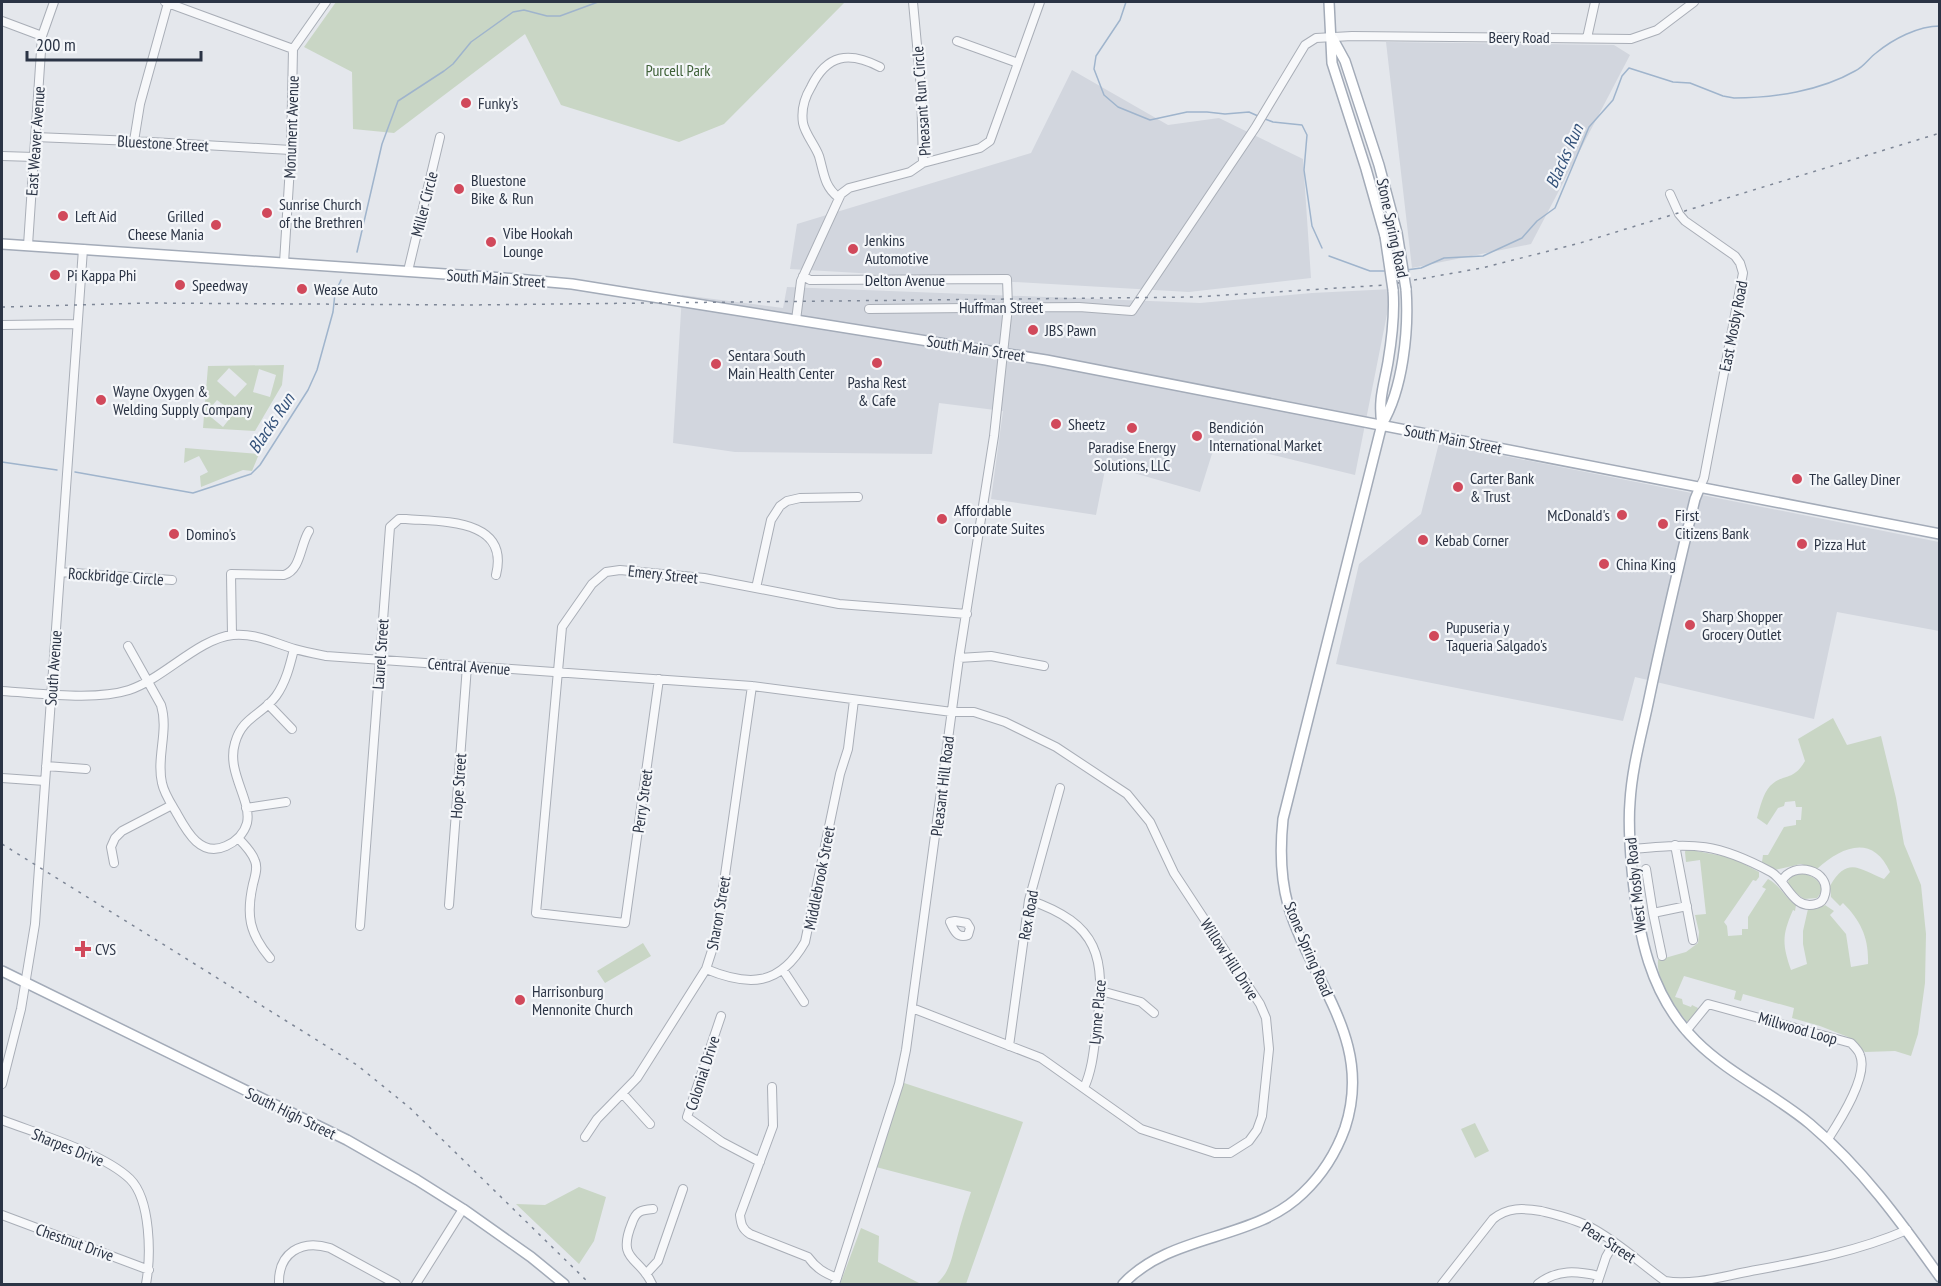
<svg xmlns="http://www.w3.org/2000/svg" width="1941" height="1286" viewBox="0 0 1941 1286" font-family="'PT Sans Narrow',sans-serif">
  <rect width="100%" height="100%" fill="#e4e7ec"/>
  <!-- built -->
  <path fill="#d2d6de" d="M1386,42L1614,45L1630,55L1531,244L1412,268Z
    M1072,70L1168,125L1219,118L1303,159L1311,278L1189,292L790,269L797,224L1031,153Z
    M787,287L1200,303L1312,293L1392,289L1355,475L1216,441L1200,492L1106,465L1096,515L991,499L1003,411L939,403L932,454L735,452L673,443L682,295L783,308Z
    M1439,443L1939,542V631L1837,612L1814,719L1635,677L1623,721L1336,664L1359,564L1421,514Z"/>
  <!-- green -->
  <path fill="#c9d6c5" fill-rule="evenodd" d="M336,2H845L724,124L679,142L561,105L525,34L394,133L353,129L352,72L304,47Z
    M284,365L282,385L255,431L203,428L208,366ZM229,368L247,384L235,397L217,381ZM259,369L276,375L270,397L253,392ZM217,400L234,413L223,427L206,413Z
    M185,448L259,454L252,471L243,470L201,487L200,476L208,472L199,456L184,463Z
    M1833,718L1847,745L1881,736L1896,798L1904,844L1921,885L1926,934L1925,983L1918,1034L1911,1056L1895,1051L1865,1052L1848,1037L1820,1026L1792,1018L1794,1008L1743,994L1741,1001L1734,999L1736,991L1684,976L1675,997L1682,999L1683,1004L1691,1007L1692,1005L1698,1008L1692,1021H1686C1674,1004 1656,981 1658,960L1686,952L1698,943L1699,932L1695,915L1706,914L1700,860L1686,862L1685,852L1686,849L1733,858L1759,872V877L1756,881L1753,880L1724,922L1727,926L1728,936L1742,935V929H1748V917L1766,889L1762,887L1768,879C1780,885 1785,898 1796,905L1795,911L1793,910C1782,935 1782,944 1791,970L1807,964L1803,944V931L1808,909H1816L1825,905L1834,911L1830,915L1846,934L1851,967L1868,964C1869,938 1861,921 1843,903L1840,906L1831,897L1830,886C1848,855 1860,870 1884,879L1890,872C1873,834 1842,846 1817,869L1801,864L1775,870L1762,862L1763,855H1768L1784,827L1796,825V820H1801L1802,807H1796L1795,801L1785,802L1784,806L1778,808L1767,825L1757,818C1760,807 1763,794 1770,786C1783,773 1793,782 1805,761L1798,739Z
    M1802,873C1812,876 1821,880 1822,891L1817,898L1804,899L1789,888L1788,882L1790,877Z
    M643,943L651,956L605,983L597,971Z
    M904,1083L1023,1122L966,1284H936C951,1272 952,1255 957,1238C961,1222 966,1207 971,1192L876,1167Z
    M1475,1123L1489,1151L1475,1158L1461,1129Z
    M579,1187L606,1197L594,1241L579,1264L516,1204L545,1205Z
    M861,1228L879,1236L878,1262L921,1284H840Z"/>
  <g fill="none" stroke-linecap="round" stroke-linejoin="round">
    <!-- stream -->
    <path stroke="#9fb4cc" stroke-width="1.5" d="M626,2H641
      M1126,2L1120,20L1096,56L1094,69L1104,95L1118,107L1150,120L1187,112H1207L1225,114L1249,112L1258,116
      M1265,119L1273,122L1302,125L1307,135L1304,170L1312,226L1322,248
      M357,252L382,144L398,101L444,71L453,64L471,42L513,12L524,10L547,16H560L598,2
      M1329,256L1370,271H1386
      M1406,270L1421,268L1444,258L1483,256L1522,238L1537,221L1555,208L1589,127L1613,100L1622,76L1629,68L1673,82L1690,83L1723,96L1734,98C1774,98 1820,91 1855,71C1864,67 1869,58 1876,53C1893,39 1918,26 1940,26
      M2,462L57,470
      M75,472L193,493L251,474L260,465L308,390L317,370L333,312L335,293L341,280"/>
    <defs>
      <path id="minor" d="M165,2L293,49
        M913,2L921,88L923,163L980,148L990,141L1040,2
        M2,21L42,36
        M1587,38L1595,2
        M957,41L1018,63
        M35,137L134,141L291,150
        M134,141L140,104L168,3
        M2,156L34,157
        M1670,194L1679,214L1685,221L1735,256L1740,263L1743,273L1704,478L1700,487
        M838,197C824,186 824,173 819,156C815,145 805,134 803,123C801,110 805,97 811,87C827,54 849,51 880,67
        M28,245L42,36L54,2
        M284,263L291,150L293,49L326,2
        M408,271L440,137
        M803,276L810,280L1007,279L1008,307L994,436L959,658L906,1050L899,1084L835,1284
        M869,309L1079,307L1132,311L1255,128L1305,45L1316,38L1352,36L1631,39L1657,30L1694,2
        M796,320L801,281L841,194L849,188L910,172L923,163
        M2,325L77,324
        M60,572L172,580
        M756,588L771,520L780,506L787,501L800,498L858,497
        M232,635L231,574L284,575C301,570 300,545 309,531
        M128,646L161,705C169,731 156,757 162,783C164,793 170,802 176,812C186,830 200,858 226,846C235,842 244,834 247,823C252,800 226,772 235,743C242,717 262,715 276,696C286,682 290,665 294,649
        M959,658L991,656L1044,666
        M659,679L625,923L536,913L562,627L592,584L606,572L620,570L704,578L839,604L967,614
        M2,691C38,693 95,701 129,690C163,679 199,638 233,635C256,633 274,643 295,649C305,652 316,654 326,656L752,686L952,712H974L1005,722L1056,747L1127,794L1150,822L1174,873L1260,1004L1266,1018L1269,1049L1262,1116L1257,1130L1249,1141L1230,1153H1215L1141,1129L1041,1058L912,1008
        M268,704L292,729
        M46,766L86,769
        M2,778L45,781
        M246,808L286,802
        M238,838C244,844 252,852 255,861C258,868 255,876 253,884C246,915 249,933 270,958
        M1675,845L1693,940
        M1631,849C1694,844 1713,841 1771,872C1787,881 1793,911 1816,904C1821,903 1824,899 1825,894C1831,870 1793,860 1782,881
        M114,863L111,847L115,838L122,831L172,805
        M1646,869L1653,913
        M1029,900C1099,924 1106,957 1097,1025C1094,1047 1093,1068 1084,1088
        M449,905L467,666
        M955,921L967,923L970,928L968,935C958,939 954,931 950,922Z
        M360,926L390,527L399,519H406C442,522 510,518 496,575
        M1662,956L1653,913L1687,906
        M706,969C749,987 780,986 805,942L840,774L848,749L854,700
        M783,970L804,1002
        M1101,991L1141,1002L1154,1013
        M721,1016L687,1117L722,1142L760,1162
        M1686,1031L1708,1004L1851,1043C1854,1046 1859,1051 1860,1055C1869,1076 1839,1122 1828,1139
        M1009,1046L1029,900L1060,788
        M2,1084L21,1009L35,924L83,249
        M772,1087L773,1126L740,1215C741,1224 742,1229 750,1234L808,1257C816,1268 824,1273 837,1278
        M623,1094L650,1124
        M2,1120C38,1134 103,1153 130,1179C151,1200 151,1256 146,1284
        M585,1137L597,1119L637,1078L706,969L716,938L752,686
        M2,1215L149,1270
        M646,1274L658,1261L683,1189
        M279,1284C278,1253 301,1239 330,1248L396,1284
        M416,1284L463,1209
        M652,1284C640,1256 616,1262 632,1223C636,1211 641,1210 653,1209
        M1442,1284L1493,1219C1508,1207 1523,1208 1541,1211C1557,1215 1575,1219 1590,1227C1617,1241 1640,1263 1665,1281C1692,1286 1724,1276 1751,1271C1805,1261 1856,1252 1907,1230
        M1538,1284C1557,1269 1577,1271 1599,1276
        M1597,1284L1606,1257L1614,1243"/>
      <path id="major" d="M1329,2L1332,63L1366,169L1385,236
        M1333,39L1345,61L1379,165L1397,233
        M2,244L504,278L572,284L1046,360L1940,534
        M1382,424C1378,400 1384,385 1388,362C1392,338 1395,315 1393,290
        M1700,487L1695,499C1679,565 1663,632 1649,699C1642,733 1632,767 1630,802C1628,825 1630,848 1632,870C1638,933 1649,995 1696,1041C1729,1074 1774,1094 1810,1124C1862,1168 1901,1222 1940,1277
        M2,971L347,1140L417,1180L463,1209L531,1257L564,1284
        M1123,1284C1172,1232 1253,1242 1303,1193C1322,1175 1336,1153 1345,1128C1374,1040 1312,984 1288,905C1280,876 1280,848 1283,819L1382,424C1403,389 1409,330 1406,289"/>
    </defs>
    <!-- minor casing -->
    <use href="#minor" stroke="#a9aeb7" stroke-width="10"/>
    <!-- major casing -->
    <use href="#major" stroke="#a3abb8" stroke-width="12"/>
    <!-- minor -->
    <use href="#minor" stroke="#f7f8fa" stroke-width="8"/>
    <!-- major -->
    <use href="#major" stroke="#fff" stroke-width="9"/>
    <!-- rail -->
    <path stroke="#7d8696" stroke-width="1.5" stroke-dasharray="3 6" stroke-linecap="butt" d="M2,307L146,303L468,305L1194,297L1386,285L1482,268L1580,243L1940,133
      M2,844L357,1065L410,1108L590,1284"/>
    <defs>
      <path id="major-bridge" d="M1397,233L1406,289
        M1385,236L1393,290"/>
    </defs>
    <!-- major-bridge casing -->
    <use href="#major-bridge" stroke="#a3abb8" stroke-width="12" stroke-linecap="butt"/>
    <!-- major-bridge -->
    <use href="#major-bridge" stroke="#fff" stroke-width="9"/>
  </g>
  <!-- markers -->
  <g fill="#d1495b" stroke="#f4f6f9" stroke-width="2">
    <circle cx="466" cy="103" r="6"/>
    <circle cx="459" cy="189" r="6"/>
    <circle cx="267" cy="213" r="6"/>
    <circle cx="63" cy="216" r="6"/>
    <circle cx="216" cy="225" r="6"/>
    <circle cx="491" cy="242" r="6"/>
    <circle cx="853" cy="249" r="6"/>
    <circle cx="55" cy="275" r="6"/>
    <circle cx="180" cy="285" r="6"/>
    <circle cx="302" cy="289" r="6"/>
    <circle cx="1033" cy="330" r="6"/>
    <circle cx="877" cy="363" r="6"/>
    <circle cx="716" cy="364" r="6"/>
    <circle cx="101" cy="400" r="6"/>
    <circle cx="1056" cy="424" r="6"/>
    <circle cx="1132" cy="428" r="6"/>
    <circle cx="1197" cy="436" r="6"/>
    <circle cx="1797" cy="479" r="6"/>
    <circle cx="1458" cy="487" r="6"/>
    <circle cx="1622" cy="515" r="6"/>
    <circle cx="942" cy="519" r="6"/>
    <circle cx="1663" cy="524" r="6"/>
    <circle cx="174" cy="534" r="6"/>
    <circle cx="1423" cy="540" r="6"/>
    <circle cx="1802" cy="544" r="6"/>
    <circle cx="1604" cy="564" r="6"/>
    <circle cx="1690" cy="625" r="6"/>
    <circle cx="1434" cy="636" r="6"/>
    <path d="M80 940h6v6h6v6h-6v6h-6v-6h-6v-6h6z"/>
    <circle cx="520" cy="1000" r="6"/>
  </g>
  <g text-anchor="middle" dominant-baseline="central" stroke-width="4.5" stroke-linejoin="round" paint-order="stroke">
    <!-- street labels -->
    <g font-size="16" fill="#2b3445" stroke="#f4f6f9">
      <text x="1519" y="37">Beery Road</text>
      <text transform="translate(921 101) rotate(-94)">Pheasant Run Circle</text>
      <text transform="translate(291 127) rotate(-88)">Monument Avenue</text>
      <text transform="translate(35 141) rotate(-86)">East Weaver Avenue</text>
      <text transform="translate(163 143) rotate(3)">Bluestone Street</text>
      <text transform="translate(424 204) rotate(-76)">Miller Circle</text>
      <text transform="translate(1393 228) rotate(78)">Stone Spring Road</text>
      <text transform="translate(496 278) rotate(4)">South Main Street</text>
      <text x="905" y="280">Delton Avenue</text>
      <text x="1001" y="307">Huffman Street</text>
      <text transform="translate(1733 326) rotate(-79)">East Mosby Road</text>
      <text transform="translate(976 348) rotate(9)">South Main Street</text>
      <text transform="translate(1453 439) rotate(11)">South Main Street</text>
      <text transform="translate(663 574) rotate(6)">Emery Street</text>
      <text transform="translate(116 576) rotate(4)">Rockbridge Circle</text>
      <text transform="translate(380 654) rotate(-86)">Laurel Street</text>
      <text transform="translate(469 666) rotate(4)">Central Avenue</text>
      <text transform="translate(53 668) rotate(-86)">South Avenue</text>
      <text transform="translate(458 786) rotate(-86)">Hope Street</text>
      <text transform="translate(942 786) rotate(-83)">Pleasant Hill Road</text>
      <text transform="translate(642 801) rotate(-82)">Perry Street</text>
      <text transform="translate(819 878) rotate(-79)">Middlebrook Street</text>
      <text transform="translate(1635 885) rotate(-96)">West Mosby Road</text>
      <text transform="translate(718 913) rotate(-80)">Sharon Street</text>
      <text transform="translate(1028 915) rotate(-80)">Rex Road</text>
      <text transform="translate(1309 949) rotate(67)">Stone Spring Road</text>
      <text transform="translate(1230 959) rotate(57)">Willow Hill Drive</text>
      <text transform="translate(1097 1012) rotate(-85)">Lynne Place</text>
      <text transform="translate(1798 1028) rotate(16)">Millwood Loop</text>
      <text transform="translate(702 1073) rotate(-72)">Colonial Drive</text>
      <text transform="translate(291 1113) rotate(26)">South High Street</text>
      <text transform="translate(68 1147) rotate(22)">Sharpes Drive</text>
      <text transform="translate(75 1242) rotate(20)">Chestnut Drive</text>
      <text transform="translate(1609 1242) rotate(33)">Pear Street</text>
    </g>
    <!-- park labels -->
    <g font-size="16" fill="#3f6138" stroke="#f4f6f9">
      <text x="678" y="70">Purcell Park</text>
    </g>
    <!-- poi labels -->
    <g font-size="16" fill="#2b3445" stroke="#f4f6f9" text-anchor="start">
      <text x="478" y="103">Funky's</text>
      <text x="471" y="180">Bluestone<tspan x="471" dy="18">Bike &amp; Run</tspan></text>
      <text x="279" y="204">Sunrise Church<tspan x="279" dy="18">of the Brethren</tspan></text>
      <text x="75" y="216">Left Aid</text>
      <text x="204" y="216" text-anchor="end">Grilled<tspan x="204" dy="18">Cheese Mania</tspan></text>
      <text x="503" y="233">Vibe Hookah<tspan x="503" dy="18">Lounge</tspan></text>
      <text x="865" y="240">Jenkins<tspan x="865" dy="18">Automotive</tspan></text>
      <text x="67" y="275">Pi Kappa Phi</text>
      <text x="192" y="285">Speedway</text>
      <text x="314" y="289">Wease Auto</text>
      <text x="1045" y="330">JBS Pawn</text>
      <text x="728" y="355">Sentara South<tspan x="728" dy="18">Main Health Center</tspan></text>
      <text x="877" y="382" text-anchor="middle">Pasha Rest<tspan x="877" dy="18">&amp; Cafe</tspan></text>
      <text x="113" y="391">Wayne Oxygen &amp;<tspan x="113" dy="18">Welding Supply Company</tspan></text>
      <text x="1068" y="424">Sheetz</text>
      <text x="1209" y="427">Bendición<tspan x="1209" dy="18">International Market</tspan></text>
      <text x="1132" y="447" text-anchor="middle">Paradise Energy<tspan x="1132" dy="18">Solutions, LLC</tspan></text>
      <text x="1470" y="478">Carter Bank<tspan x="1470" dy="18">&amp; Trust</tspan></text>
      <text x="1809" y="479">The Galley Diner</text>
      <text x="954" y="510">Affordable<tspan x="954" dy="18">Corporate Suites</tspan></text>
      <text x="1610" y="515" text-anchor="end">McDonald's</text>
      <text x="1675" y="515">First<tspan x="1675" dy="18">Citizens Bank</tspan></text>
      <text x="186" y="534">Domino's</text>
      <text x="1435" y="540">Kebab Corner</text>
      <text x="1814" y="544">Pizza Hut</text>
      <text x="1616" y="564">China King</text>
      <text x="1702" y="616">Sharp Shopper<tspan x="1702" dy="18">Grocery Outlet</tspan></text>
      <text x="1446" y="627">Pupuseria y<tspan x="1446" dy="18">Taqueria Salgado's</tspan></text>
      <text x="95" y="949">CVS</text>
      <text x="532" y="991">Harrisonburg<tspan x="532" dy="18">Mennonite Church</tspan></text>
    </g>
    <!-- water labels -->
    <g font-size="18" font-style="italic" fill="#34527a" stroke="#f4f6f9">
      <text transform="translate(1564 156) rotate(-66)">Blacks Run</text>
      <text transform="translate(271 423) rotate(-56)">Blacks Run</text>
    </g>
  </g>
  <!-- border -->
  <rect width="1941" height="1286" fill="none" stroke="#2b3445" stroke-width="6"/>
  <!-- scale -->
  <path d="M27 51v9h174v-9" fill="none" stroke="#2b3445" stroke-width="3"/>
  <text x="36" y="51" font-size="18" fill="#2b3445" stroke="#f4f6f9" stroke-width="4.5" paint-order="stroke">200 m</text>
</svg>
